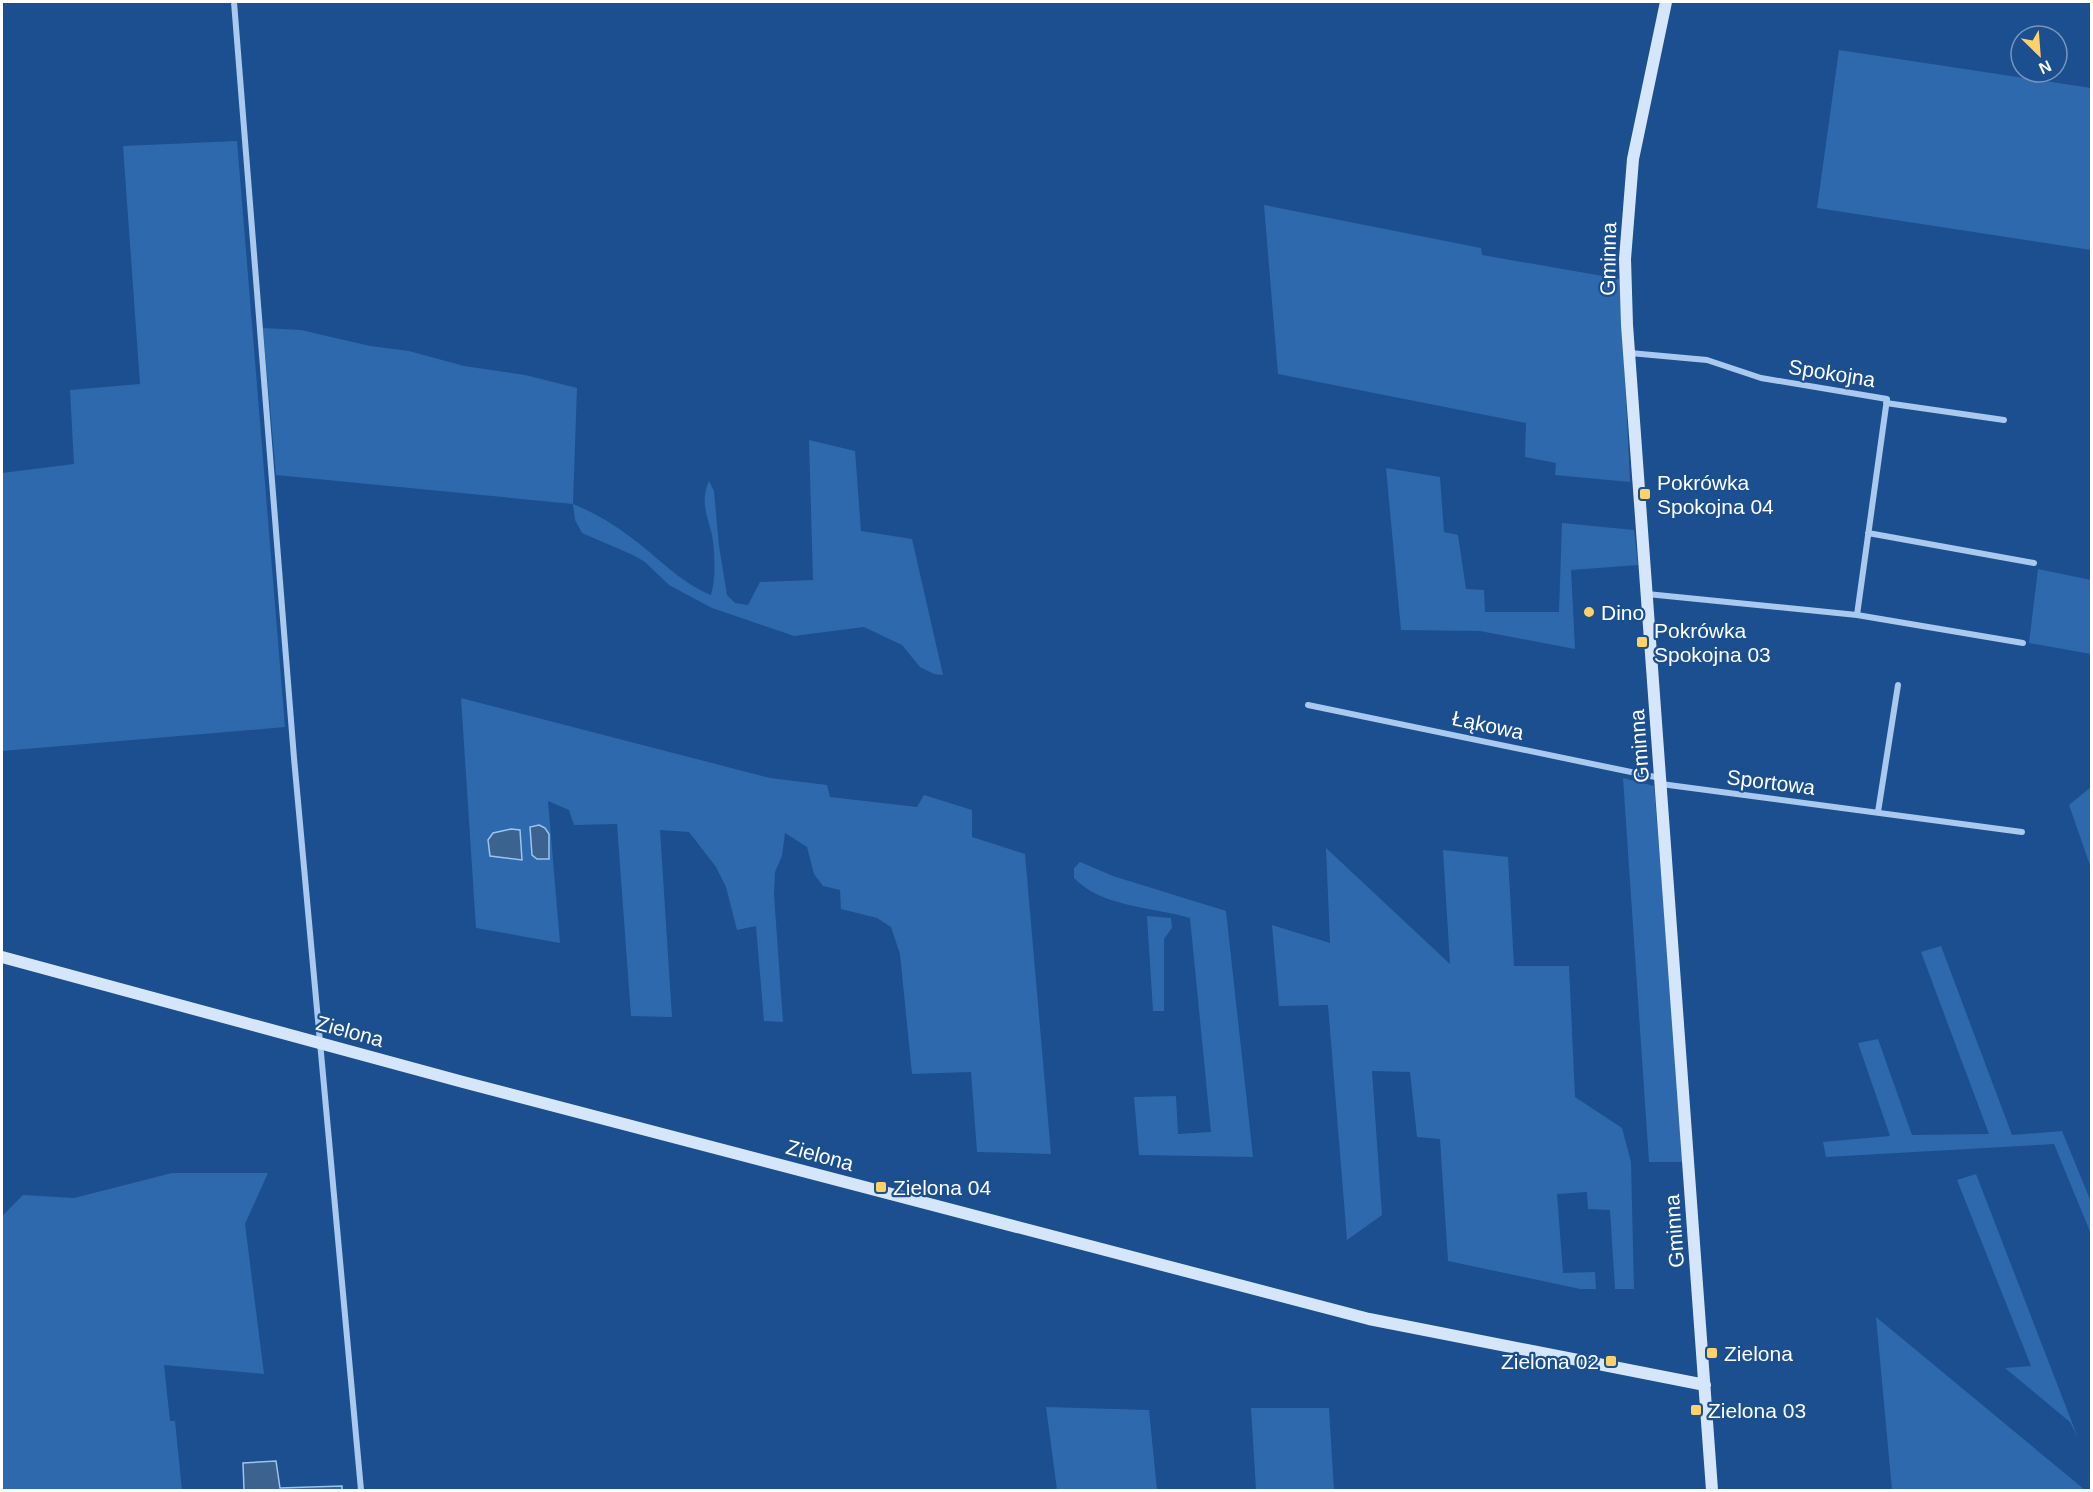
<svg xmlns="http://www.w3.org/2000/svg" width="2093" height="1492" viewBox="0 0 2093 1492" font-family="Arial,sans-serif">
  <rect width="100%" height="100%" fill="#1b4f8f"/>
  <!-- green -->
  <path fill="#2e69ad" d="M1839,50L2091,88V250L1817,208Z
    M237,141L285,727L2,751V473L74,464L70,390L140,384L123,146Z
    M1264,205L1481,248L1482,255L1620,279L1630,482L1555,475L1556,463L1525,457L1526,423L1278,374Z
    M263,328L301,330L370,346L409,351L464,366L525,375L577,388L573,504C593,512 612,523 629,536C657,556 679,582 711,595C716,579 715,551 712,535C707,515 700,501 709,481L714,491L719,546L727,595L735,603L748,605L760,582L813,580L809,440L855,451L861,531L912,539L943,675L934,674L920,667L902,645L864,627L794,636L712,608L669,585L645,562L633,555L582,533L575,520L573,504L276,475Z
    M1386,468L1440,477L1444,532L1458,535L1466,589L1484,590L1485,612H1559L1562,523L1634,530L1638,565L1571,570L1575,649L1480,631L1401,630Z
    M2038,569L2091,580V654L2029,643Z
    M461,698L770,778L827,785L830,797L917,807L924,795L972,810V837L1025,854L1051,1154L977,1152L971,1072L912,1074L900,954L891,927L877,918L841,909L840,890L823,886L814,874L807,847L785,833L782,856L775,872L774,895L783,1022L764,1021L756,926L737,930L726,887L716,867L689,832L660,830L672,1017L631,1016L617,824L574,825L569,810L548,801L560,943L476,928Z
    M1623,778L1654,786L1684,1162H1649Z
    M2091,787V868L2069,805Z
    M1326,848L1450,964L1443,850L1508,857L1514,966H1569L1575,1097L1622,1128L1631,1162L1634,1289H1615L1610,1210L1588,1209L1587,1192L1557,1194L1563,1273L1595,1272L1596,1289H1580L1448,1261L1440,1139L1417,1137L1410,1072L1372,1071L1382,1215L1347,1240L1328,1005L1279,1006L1272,925L1330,943Z
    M1080,862L1113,876L1226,911L1253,1157L1139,1155L1134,1097L1176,1096L1178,1134L1211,1132L1190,918C1153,907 1101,907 1074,878V868Z
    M1147,916L1171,918L1172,928L1164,939V1011H1153Z
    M1941,946L2012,1135L2062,1131L2091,1202V1234L2054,1144L1826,1157L1823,1142L1890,1136L1858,1043L1878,1039L1912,1135L1989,1134L1921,952Z
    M172,1173H268L245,1224L264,1374L164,1365L170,1421H175L182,1490H2V1216L23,1195L74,1198Z
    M1976,1174L2078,1438L2070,1422L2005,1368L2031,1366L1957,1180Z
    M1876,1317L2085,1490H1892Z
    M1046,1407L1149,1410L1157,1490H1057Z
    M1251,1408H1329L1334,1490H1256Z"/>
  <!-- water -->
  <path fill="#3c6290" stroke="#9cc4f0" stroke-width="1.5" d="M539,825L545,828L549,834V859H537L532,855L530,827Z
    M511,829L520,830L522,860L490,856L488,840L493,833Z
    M276,1461L280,1488L342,1486V1490H244L243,1463Z"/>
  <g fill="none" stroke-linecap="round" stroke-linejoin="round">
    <!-- street -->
    <path stroke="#a9c9ee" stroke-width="6" d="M234,2L294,758L361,1490
      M1630,353L1707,360L1761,378L1887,399L1857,615
      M1886,403L2004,420
      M1868,533L2034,563
      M1647,594L1857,615L2023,643
      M1308,705L1660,778
      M1661,784L2022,832
      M1878,812L1898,685"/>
    <!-- secondary -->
    <path stroke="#d6e6fa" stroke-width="12" d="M1666,2L1633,159L1625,259L1627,325L1712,1490
      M2,957L463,1082L1369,1319L1705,1385"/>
  </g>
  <!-- markers -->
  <g fill="#ffd166" stroke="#1b4f8f" stroke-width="2">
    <rect x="1639" y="488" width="12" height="12" rx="3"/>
    <circle cx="1589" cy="612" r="6"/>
    <rect x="1636" y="636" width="12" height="12" rx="3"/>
    <rect x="875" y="1181" width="12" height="12" rx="3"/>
    <rect x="1706" y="1347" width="12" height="12" rx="3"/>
    <rect x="1605" y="1355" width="12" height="12" rx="3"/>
    <rect x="1690" y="1404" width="12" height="12" rx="3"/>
  </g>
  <g text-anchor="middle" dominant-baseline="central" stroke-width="4.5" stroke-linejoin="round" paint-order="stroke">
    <!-- street labels -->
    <g font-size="21" fill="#fff" stroke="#1b4f8f">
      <text transform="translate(1608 259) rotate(-89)">Gminna</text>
      <text transform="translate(1832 373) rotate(9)">Spokojna</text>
      <text transform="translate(1488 725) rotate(12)">Łąkowa</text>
      <text transform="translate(1639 746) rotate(-94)">Gminna</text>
      <text transform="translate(1771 782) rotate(7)">Sportowa</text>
      <text transform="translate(350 1031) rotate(15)">Zielona</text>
      <text transform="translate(820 1155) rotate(15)">Zielona</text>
      <text transform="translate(1674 1231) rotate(-94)">Gminna</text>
    </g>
    <!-- poi labels -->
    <g font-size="21" fill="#fff" stroke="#1b4f8f" text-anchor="start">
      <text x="1657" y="482">Pokrówka<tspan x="1657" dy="24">Spokojna 04</tspan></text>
      <text x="1601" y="612">Dino</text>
      <text x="1654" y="630">Pokrówka<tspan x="1654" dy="24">Spokojna 03</tspan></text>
      <text x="893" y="1187">Zielona 04</text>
      <text x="1724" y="1353">Zielona</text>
      <text x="1599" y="1361" text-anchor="end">Zielona 02</text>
      <text x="1708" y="1410">Zielona 03</text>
    </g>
  </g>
  <!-- border -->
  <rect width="2093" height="1492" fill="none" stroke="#ffffff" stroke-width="6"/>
  <!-- north arrow -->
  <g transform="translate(2039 54) rotate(155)"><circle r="28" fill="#1b4f8f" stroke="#7695bc" stroke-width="1.5"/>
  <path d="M0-4.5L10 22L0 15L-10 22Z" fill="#ffd166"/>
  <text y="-9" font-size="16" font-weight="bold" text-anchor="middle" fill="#ffffff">N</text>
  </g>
</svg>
